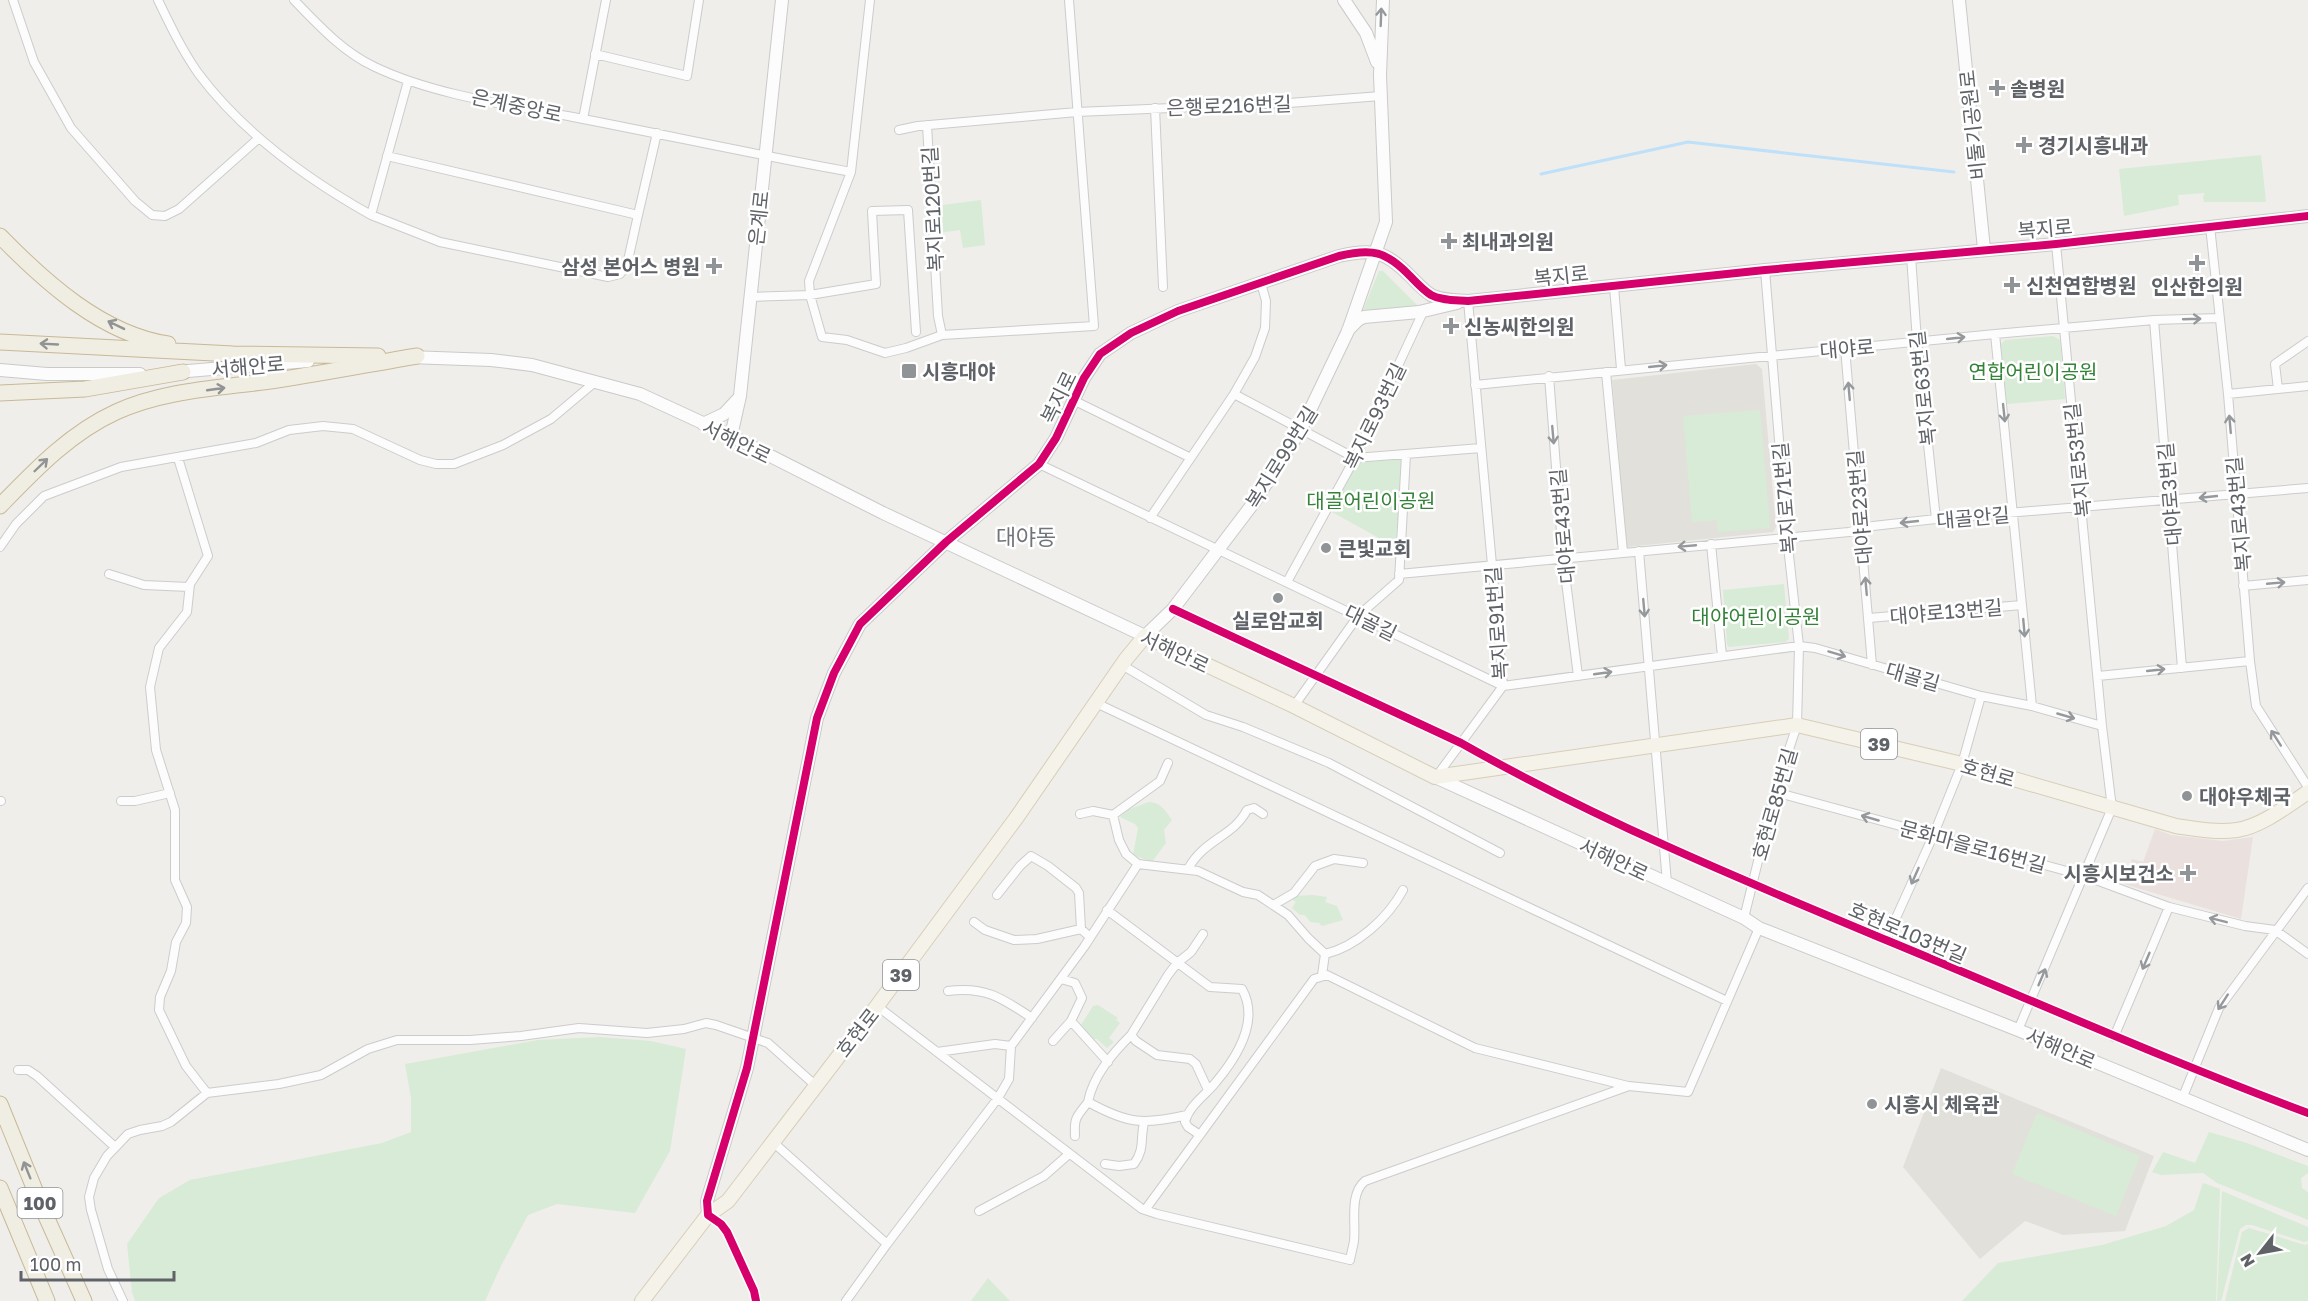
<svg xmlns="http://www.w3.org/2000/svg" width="2308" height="1301" viewBox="0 0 2308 1301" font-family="'Golos Text','Noto Sans KR',sans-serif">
  <rect width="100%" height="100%" fill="#efeeea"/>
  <!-- education -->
  <path fill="#e2e0da" d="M1756,364L1762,369L1776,527L1773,532L1627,547L1612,380Z
    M1941,1068L2154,1156L2125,1231L2063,1235L2025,1221L1980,1259L1903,1167Z"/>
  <!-- medical -->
  <path fill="#eae0de" d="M2155,829L2171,835L2223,841L2253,837L2241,919L2124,884L2132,859L2143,862Z"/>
  <!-- green -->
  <path fill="#d8ebd6" d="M2261,155L2266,202H2204L2203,197L2205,193L2178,195L2179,205L2124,216L2119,169Z
    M981,200L985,245L963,248L960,230L938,233L935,206Z
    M1379,271H1383L1418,306L1363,310Z
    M2053,336L2060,340L2065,399L2007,404L2001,344L2005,340Z
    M1760,410L1770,528L1718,532L1717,520L1692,522L1683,416Z
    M1402,459L1404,461L1395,547L1332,512L1357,463Z
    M1784,584L1789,639L1785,642L1729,647L1727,644L1723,590Z
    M1149,802C1160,802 1166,811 1172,820L1164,830L1166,843L1152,862L1133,855L1138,828L1135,824L1120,817L1127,810Z
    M1313,895L1327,897L1325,902L1337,906L1343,920L1322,926L1319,923L1310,922L1305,915H1300L1292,908L1296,902L1291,899L1293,896Z
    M1098,1005L1118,1018L1116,1020L1120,1023L1109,1038L1114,1042L1107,1048L1097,1039H1093L1081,1025L1093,1006Z
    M600,1037L651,1041L686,1049L670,1151L635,1213L557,1204L528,1215L501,1266L485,1301H135L132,1292L127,1244L159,1198L190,1180L382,1143L411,1132V1098L405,1064L538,1040Z
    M2037,1113L2140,1156L2116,1216L2012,1174Z
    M2209,1132L2247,1143L2308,1166V1173L2301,1178L2302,1188L2308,1192V1220L2217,1183L2203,1173L2161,1175L2152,1172L2163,1152L2195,1163Z
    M2203,1183L2220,1189L2216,1301H1962L1998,1263L2102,1245L2166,1226L2194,1210Z
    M2222,1191L2308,1227V1241L2304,1242L2252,1225H2246L2240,1229L2221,1301H2217Z
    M2249,1228L2305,1245L2308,1244V1301H2225L2242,1232Z
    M988,1278L1010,1301H971Z"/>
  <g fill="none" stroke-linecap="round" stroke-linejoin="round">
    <!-- stream -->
    <path stroke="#bfe0f9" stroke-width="3" d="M1541,174L1688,142L1954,172"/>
    <defs>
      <path id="street" d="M13,0L34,62L71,128L135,201L152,215L165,216L179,209L259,138
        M158,0C170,25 182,50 198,73C242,132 307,179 371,215L408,81
        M294,0C318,25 343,52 375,67C434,95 509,105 573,117C666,135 758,155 851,172
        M870,0L851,172L809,281L810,295L822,337L847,340L885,353L906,348L942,335L1094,326L1069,0
        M595,54L687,76L699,0
        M1155,108L1163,287
        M583,119L606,0
        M927,125L938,316L942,335
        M899,130L918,126L1077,112L1289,103L1381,96
        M371,215L440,242L608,277L620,274L627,265L638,215L387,156
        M638,215L657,133
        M2210,226L2228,394L2250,661L2256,706L2308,787
        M1911,256L1917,341L1936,519
        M1614,287L1621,369
        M750,297L810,295L876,284L872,211L908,210L916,332
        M2154,320L2182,668
        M1995,334L2032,706
        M1845,348L1872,665
        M1606,372L1623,552
        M1549,376L1563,558L1578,676
        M1475,385L1995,334L2154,320L2219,318
        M2278,389L2275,364L2308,341
        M1234,394L1355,458L1481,448
        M2228,394L2308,386
        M1073,400L1189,457
        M178,458L208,556L190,584L187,612L159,648L150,687L156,750L175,810V880L187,907L186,923L176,942L171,971L160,997L159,1010L186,1066L207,1093
        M1039,464L1503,686L1799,646L1815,648L1981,696L2032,706L2102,726
        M1150,518L1234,394L1255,357L1265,328L1266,301L1261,283
        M1711,544L1722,656
        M0,547L16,524L44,496L121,467L256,443L289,430L323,426L353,429L420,460L436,464H454L503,445L551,419L595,382
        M1639,551L1667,883
        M109,574L144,585L189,587
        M1399,574L1849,532L1873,526L1936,519L2308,488
        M1287,582L1355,458L1423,312
        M2243,586L2308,580
        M1173,609L1461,743C1597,820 1742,880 1886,940C2027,998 2166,1060 2308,1113
        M1869,618L2022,605
        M1122,665L1206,715L1243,727L1329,763L1500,853
        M2098,676L2250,661
        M1096,703L1727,1001
        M1294,706L1358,616L1399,580L1406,455
        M1436,777L1503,686L1468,301
        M1775,792L2085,876L2169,907L2245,926L2275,930L2308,954
        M0,801H1
        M121,801H135L170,793
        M1080,814L1093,811L1113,815L1119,840L1126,854L1138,864L1198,871L1243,892L1258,895L1288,915L1308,938L1325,954L1322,975
        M1113,815L1160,781L1168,763
        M1188,869C1204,839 1233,837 1247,810L1254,808L1263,814
        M997,895L1020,866L1031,856L1048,866L1076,888L1079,893L1081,929L1090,937
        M1275,904L1294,893L1315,866L1334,859L1363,863
        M1107,910L1210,987L1242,989C1260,1021 1237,1057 1216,1082C1206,1095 1189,1105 1185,1122L1188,1127L1200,1135
        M1744,918L1775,792L1797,725L1799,646L1787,537L1765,270
        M974,922L985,930L1014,940L1037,939L1081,929
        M1203,934L1191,952L1177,963L1168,975L1131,1035L1136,1041L1157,1055L1190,1059L1196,1064L1208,1090
        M1886,940L1933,836L1962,764L1981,696
        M1325,954C1356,947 1388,918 1403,890
        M1061,979L1075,983L1082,998L1071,1021L1108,1062
        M948,991C985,986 1002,998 1032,1018
        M877,1006L1142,1209L1157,1214L1350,1260C1351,1254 1353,1247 1354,1241C1356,1223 1349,1194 1365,1181L1629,1086L1688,1092L1759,928
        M2018,1030L2112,808L2102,726L2056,244
        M2114,1037L2169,907
        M1053,1041L1071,1021
        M937,1052L995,1044L1011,1046
        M18,1070H28L37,1076L115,1147
        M2182,1099L2219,1008L2308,888
        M1088,1102C1093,1076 1112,1054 1131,1035
        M1075,1136C1074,1116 1077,1117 1088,1102C1128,1124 1143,1125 1187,1115
        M774,1143L887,1244L998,1098L1009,1079L1011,1046L1084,947L1138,864
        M1105,1164L1119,1166L1134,1164C1145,1149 1140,1139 1144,1123
        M1145,1210L1314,979L1327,975L1475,1048L1628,1086
        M979,1211L1044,1176L1069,1154
        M708,1215L721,1224L727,1232L754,1291L756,1301
        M123,1301L108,1269L91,1210L89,1197L94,1178L107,1156L128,1134L140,1130L162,1126L171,1122L207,1093L279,1084L321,1075L368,1049L397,1040H470L521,1036L579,1028L647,1033L684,1029L706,1023L716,1025L768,1043L815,1085
        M846,1301L887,1244"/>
      <path id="secondary" d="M1344,0L1366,33L1377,62
        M1959,0L1984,249
        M1348,330L1358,320L1364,317L1419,312L1457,303
        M409,357L491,360L532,365L640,394L731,436L883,513L1145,636L1173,609L1255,501L1301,429L1348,331L1386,222L1380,75L1383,0
        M0,370L47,374H140
        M176,372L308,361
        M703,424L724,414L738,399
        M731,436L740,396L782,0
        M1435,777L1744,918L1759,928L2018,1030L2308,1150
        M708,1215L707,1201L747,1068L817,718L834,673L860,624L946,542L1039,464L1056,438L1084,378L1100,354L1131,333L1178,311L1339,256C1372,248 1386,251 1410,276C1417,283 1423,290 1431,295C1442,301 1456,300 1468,301L1765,270L2056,244L2308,216"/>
      <path id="primary" d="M642,1301L708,1215L728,1201L877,1006L1017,817L1126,659L1145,636L1294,706L1435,777L1797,725L1962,764L2176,826C2196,829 2217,833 2237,830C2262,826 2287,806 2308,792"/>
      <path id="highway" d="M0,236C45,282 102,334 168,344
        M0,342L233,354L378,356
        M0,393L85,389L183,372
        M0,506C35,470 70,433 116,412C166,389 224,388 277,380C324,373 370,364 417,356
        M0,1104L41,1205L84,1301
        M0,1188L47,1301"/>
    </defs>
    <!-- street casing -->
    <use href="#street" stroke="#cbcccc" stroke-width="10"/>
    <!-- secondary casing -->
    <use href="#secondary" stroke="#cacacb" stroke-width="14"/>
    <!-- primary casing -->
    <use href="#primary" stroke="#d7ceb8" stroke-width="16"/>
    <!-- highway casing -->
    <use href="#highway" stroke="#c8b996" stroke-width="17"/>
    <!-- street -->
    <use href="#street" stroke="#fdfcfc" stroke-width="8"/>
    <!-- secondary -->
    <use href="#secondary" stroke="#fdfcfc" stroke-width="12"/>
    <!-- primary -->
    <use href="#primary" stroke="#f4f2e9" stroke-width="14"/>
    <!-- highway -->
    <use href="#highway" stroke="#f0ede3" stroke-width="15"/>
    <defs>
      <path id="cycleway" d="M1173,609L1461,743C1597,820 1742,880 1886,940C2027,998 2166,1060 2308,1113
        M756,1301L754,1291L727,1232L721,1224L708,1215L707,1201L747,1068L817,718L834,673L860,624L946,542L1039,464L1056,438L1084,378L1100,354L1131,333L1178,311L1339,256C1372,248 1386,251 1410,276C1417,283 1423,290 1431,295C1442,301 1456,300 1468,301L1765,270L2056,244L2308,216"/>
    </defs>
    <!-- cycleway casing -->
    <use href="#cycleway" stroke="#fff" stroke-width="11"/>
    <!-- cycleway -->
    <use href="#cycleway" stroke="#d6006c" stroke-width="8"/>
  </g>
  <!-- one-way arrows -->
  <defs><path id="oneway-shaft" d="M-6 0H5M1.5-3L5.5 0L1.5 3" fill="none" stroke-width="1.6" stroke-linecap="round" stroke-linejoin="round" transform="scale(1.5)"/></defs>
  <g stroke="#96999c">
    <use href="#oneway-shaft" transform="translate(1381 17) rotate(-88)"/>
    <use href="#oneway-shaft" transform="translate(2192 319) rotate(-2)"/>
    <use href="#oneway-shaft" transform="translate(1956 338) rotate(-6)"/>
    <use href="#oneway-shaft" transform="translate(1658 366) rotate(-6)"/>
    <use href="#oneway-shaft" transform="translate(1849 391) rotate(-95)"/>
    <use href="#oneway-shaft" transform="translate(2004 413) rotate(84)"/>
    <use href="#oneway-shaft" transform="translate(2230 424) rotate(-95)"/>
    <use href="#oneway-shaft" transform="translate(1553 435) rotate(85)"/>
    <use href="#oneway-shaft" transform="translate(2208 497) rotate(174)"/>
    <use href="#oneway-shaft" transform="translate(1909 522) rotate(174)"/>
    <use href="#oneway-shaft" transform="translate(1687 546) rotate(175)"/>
    <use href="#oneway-shaft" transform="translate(2276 583) rotate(-5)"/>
    <use href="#oneway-shaft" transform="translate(1866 586) rotate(-95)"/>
    <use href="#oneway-shaft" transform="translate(1644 608) rotate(85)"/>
    <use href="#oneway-shaft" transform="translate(2024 628) rotate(85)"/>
    <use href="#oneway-shaft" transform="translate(1837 654) rotate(17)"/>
    <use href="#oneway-shaft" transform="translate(2156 670) rotate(-6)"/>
    <use href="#oneway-shaft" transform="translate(1603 673) rotate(-8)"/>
    <use href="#oneway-shaft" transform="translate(2066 716) rotate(16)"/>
    <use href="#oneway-shaft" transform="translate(2276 738) rotate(-123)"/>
    <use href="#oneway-shaft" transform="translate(1870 818) rotate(-164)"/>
    <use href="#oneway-shaft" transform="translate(1915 876) rotate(114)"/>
    <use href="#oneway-shaft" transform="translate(2218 920) rotate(-166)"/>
    <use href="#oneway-shaft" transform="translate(2146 961) rotate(113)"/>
    <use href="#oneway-shaft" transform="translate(2042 977) rotate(-67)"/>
    <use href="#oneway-shaft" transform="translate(2223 1002) rotate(123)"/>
  </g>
  <g stroke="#929393">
    <use href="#oneway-shaft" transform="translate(116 325) rotate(-154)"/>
    <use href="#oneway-shaft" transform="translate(49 344) rotate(-177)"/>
    <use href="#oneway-shaft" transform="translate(216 389) rotate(-8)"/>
    <use href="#oneway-shaft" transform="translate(41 465) rotate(-44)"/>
    <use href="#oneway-shaft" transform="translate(27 1170) rotate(-112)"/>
  </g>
  <!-- markers -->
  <g fill="#919496" stroke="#fff" stroke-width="2">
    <path d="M1994 79h6v6h6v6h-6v6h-6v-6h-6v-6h6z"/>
    <path d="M2021 136h6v6h6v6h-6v6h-6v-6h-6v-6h6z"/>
    <path d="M1446 232h6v6h6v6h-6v6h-6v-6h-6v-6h6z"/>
    <path d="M2194 254h6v6h6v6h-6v6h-6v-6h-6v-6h6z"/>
    <path d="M711 257h6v6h6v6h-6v6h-6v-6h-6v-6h6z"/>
    <path d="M2009 276h6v6h6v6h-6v6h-6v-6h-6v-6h6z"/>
    <path d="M1448 317h6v6h6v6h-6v6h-6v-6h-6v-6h6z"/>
    <rect x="901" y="363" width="16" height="16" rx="3"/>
    <circle cx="1326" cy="548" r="6"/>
    <circle cx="1278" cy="598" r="6"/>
    <circle cx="2187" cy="796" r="6"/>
    <path d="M2185 864h6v6h6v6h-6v6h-6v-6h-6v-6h6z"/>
    <circle cx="1872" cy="1104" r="6"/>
  </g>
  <g text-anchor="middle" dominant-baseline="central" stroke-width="5" stroke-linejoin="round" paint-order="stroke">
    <!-- shield labels -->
    <g fill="#fff" stroke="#8f9295" stroke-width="1.5">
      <rect x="1861" y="729" width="36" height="30" rx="4.5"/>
      <rect x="883" y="960" width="36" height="30" rx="4.5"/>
      <rect x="17.5" y="1188" width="45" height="30" rx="4.5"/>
    </g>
    <g font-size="18" font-weight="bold" fill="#5f6368">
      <text x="1879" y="744">39</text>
      <text x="901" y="975">39</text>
      <text x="40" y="1203">100</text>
    </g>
    <!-- poi labels -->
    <g font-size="20" font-weight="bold" fill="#5f6368" stroke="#fff" text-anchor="start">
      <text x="2010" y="88">솔병원</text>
      <text x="2038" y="145">경기시흥내과</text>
      <text x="1462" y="241">최내과의원</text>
      <text x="700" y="266" text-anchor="end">삼성 본어스 병원</text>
      <text x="2026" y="285">신천연합병원</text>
      <text x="2197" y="286" text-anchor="middle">인산한의원</text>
      <text x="1464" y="326">신농씨한의원</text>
      <text x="922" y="371">시흥대야</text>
      <text x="1338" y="548">큰빛교회</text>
      <text x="1278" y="620" text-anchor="middle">실로암교회</text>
      <text x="2199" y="796">대야우체국</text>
      <text x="2174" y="873" text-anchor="end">시흥시보건소</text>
      <text x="1884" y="1104">시흥시 체육관</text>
    </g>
    <!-- street labels -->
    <g font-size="20" fill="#5f6368" stroke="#fff">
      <text transform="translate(517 105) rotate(12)">은계중앙로</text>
      <text transform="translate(1229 105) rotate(-2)">은행로216번길</text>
      <text transform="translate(1972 125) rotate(-96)">비둘기공원로</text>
      <text transform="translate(932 209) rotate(-93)">복지로120번길</text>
      <text transform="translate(758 218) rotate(-84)">은계로</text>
      <text transform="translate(2045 228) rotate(-5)">복지로</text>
      <text transform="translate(1561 275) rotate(-6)">복지로</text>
      <text transform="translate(1847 348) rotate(-5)">대야로</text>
      <text transform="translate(248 366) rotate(-5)">서해안로</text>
      <text transform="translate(1922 388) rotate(-96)">복지로63번길</text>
      <text transform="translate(1058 397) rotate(-64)">복지로</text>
      <text transform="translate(1374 416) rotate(-64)">복지로93번길</text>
      <text transform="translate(737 441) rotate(26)">서해안로</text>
      <text transform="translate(1281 457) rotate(-58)">복지로99번길</text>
      <text transform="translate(2077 460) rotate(-96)">복지로53번길</text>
      <text transform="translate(2169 494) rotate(-95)">대야로3번길</text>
      <text transform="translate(1784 498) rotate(-95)">복지로71번길</text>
      <text transform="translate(1859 507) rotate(-95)">대야로23번길</text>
      <text transform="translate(2238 514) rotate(-95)">복지로43번길</text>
      <text transform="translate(1973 517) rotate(-5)">대골안길</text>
      <text transform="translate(1562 526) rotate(-95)">대야로43번길</text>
      <text transform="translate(1946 611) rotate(-5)">대야로13번길</text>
      <text transform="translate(1371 622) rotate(26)">대골길</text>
      <text transform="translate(1496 623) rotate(-94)">복지로91번길</text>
      <text transform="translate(1175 651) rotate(25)">서해안로</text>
      <text transform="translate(1913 676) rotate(16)">대골길</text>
      <text transform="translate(1988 772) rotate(16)">호현로</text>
      <text transform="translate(1774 804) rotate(-74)">호현로85번길</text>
      <text transform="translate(1973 846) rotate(15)">문화마을로16번길</text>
      <text transform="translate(1614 859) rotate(25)">서해안로</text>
      <text transform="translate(1908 932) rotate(23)">호현로103번길</text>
      <text transform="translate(857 1032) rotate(-52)">호현로</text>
      <text transform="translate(2061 1048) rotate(23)">서해안로</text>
    </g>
    <!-- park labels -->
    <g font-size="20" fill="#348238" stroke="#fff">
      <text x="2033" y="371">연합어린이공원</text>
      <text x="1371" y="500">대골어린이공원</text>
      <text x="1756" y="616">대야어린이공원</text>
    </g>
    <!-- quarter labels -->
    <g font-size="22" fill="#70757a" stroke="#fff">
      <text x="1026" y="536">대야동</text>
    </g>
  </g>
  <!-- north arrow -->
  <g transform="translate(2260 1253) rotate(239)" stroke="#ffffff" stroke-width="4.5" paint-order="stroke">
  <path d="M0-4.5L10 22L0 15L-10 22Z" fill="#5f6368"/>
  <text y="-9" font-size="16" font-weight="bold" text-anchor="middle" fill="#5f6368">N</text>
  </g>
  <!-- scale -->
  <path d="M21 1271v9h153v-9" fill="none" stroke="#5f6368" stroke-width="3"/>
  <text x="30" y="1271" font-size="18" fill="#5f6368" stroke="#ffffff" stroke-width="4.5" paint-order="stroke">100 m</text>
</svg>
